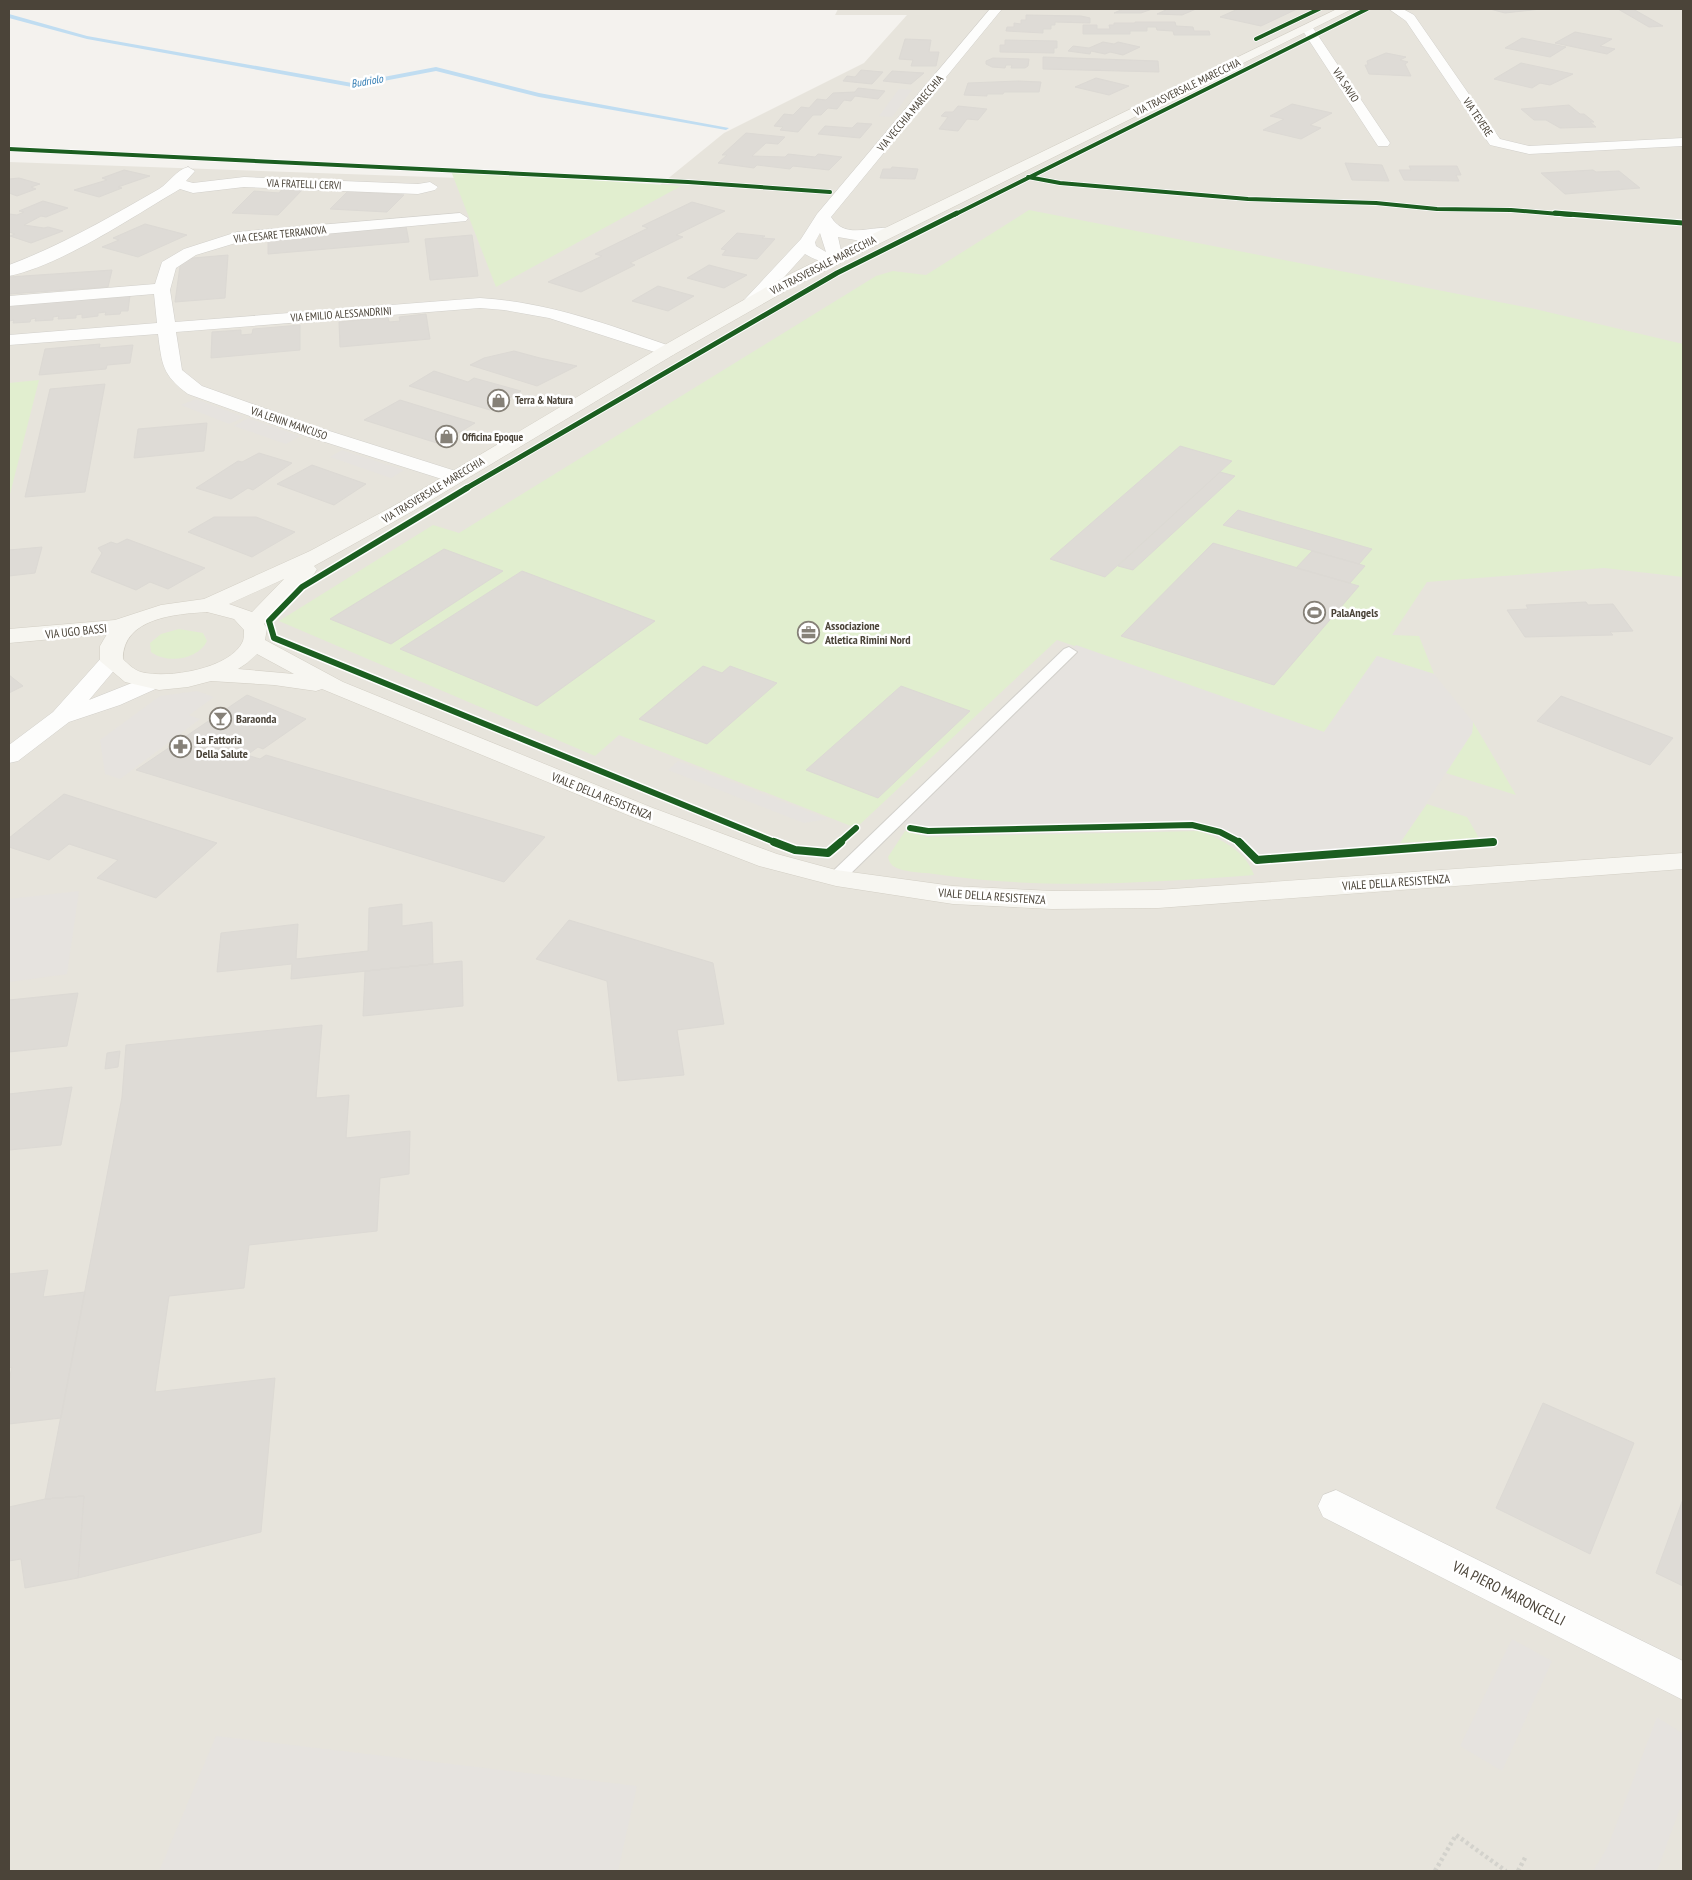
<svg xmlns="http://www.w3.org/2000/svg" width="1692" height="1880" viewBox="0 0 1692 1880" font-family="'PT Sans Narrow',sans-serif">
  <rect width="100%" height="100%" fill="#f4f2ee"/>
  <!-- residential -->
  <path fill="#e7e4dc" d="M838,9H1683V1871H9V162L660,185L724,133L864,63L907,15H835Z"/>
  <!-- green -->
  <path fill="#e1eecf" d="M451,171L681,186L496,287Z
    M1029,210L1535,309L1683,344V577L1604,568L1427,582L1392,635L1419,636L1434,674L1377,656L1324,732L1057,640L856,828L619,735L595,756L279,621L433,525L459,533L876,276L893,271L926,275Z
    M39,380L9,498V383Z
    M179,629L203,633L207,641C198,660 167,664 151,652L150,643L161,634Z
    M1473,722L1516,795L1446,773L1472,733Z
    M1427,804L1467,817L1479,838L1400,843Z
    M905,831L927,837L1199,831C1221,839 1246,851 1254,875C1148,883 1040,890 934,874C922,872 904,873 893,866C890,863 889,861 888,857Z"/>
  <!-- parking -->
  <path fill="#e6e3df" d="M899,89L912,90L892,117L879,116Z
    M196,399L244,417L229,424L181,405Z
    M248,418L300,436L286,444L234,426Z
    M342,450L404,470L391,478L330,457Z
    M1076,645L1324,732L1377,656L1434,674L1473,722L1472,733L1400,843L1257,860L1252,850L1229,836L1206,827L1192,825L928,831L894,822Z
    M197,691L214,697L189,715L200,719L120,779L105,774L100,740L160,696Z
    M678,761L828,819L804,823L668,770Z
    M79,891L67,974L9,982V899Z
    M1512,1639L1552,1661L1502,1771L1460,1746Z
    M1657,1717L1683,1734V1800L1657,1871H1593L1608,1846Z
    M216,1736L637,1786L618,1871H159Z"/>
  <g fill="none" stroke-linecap="round" stroke-linejoin="round">
    <!-- stream -->
    <path fill="#c0ddf1" fill-rule="evenodd" d="M9,14L87,36L352,83L436,67L539,93L729,128L726,130L539,97L436,71L352,87L87,39L9,18Z"/>
  </g>
  <!-- building -->
  <path fill="#dedbd6" stroke="#dcd9d4" d="M1123,9H1152L1141,13H1114Z
    M1159,9H1196L1182,15L1157,14L1166,10Z
    M1238,9H1297L1261,26L1220,17Z
    M1490,9H1541L1505,13Z
    M1618,9H1633L1663,26L1649,27Z
    M1026,15L1081,16L1090,18V23L1055,22V25H1051V29H1043V33L1006,31L1007,27H1014V23L1021,24V20H1026Z
    M1135,22H1175L1176,26L1193,27L1194,31H1209L1210,35H1174L1173,31L1157,30L1156,27H1147V31H1130V34H1083V25H1097V29H1110L1109,25H1114V23H1135Z
    M1575,32L1612,39L1600,46L1615,49L1607,54L1555,43Z
    M1522,38L1566,47L1550,57L1505,48Z
    M905,39L931,40L929,52H939L936,66H911L913,60L899,59Z
    M1005,40L1057,41V48H1054V53L1000,52V45H1005Z
    M1103,42L1114,44L1118,42L1140,47L1123,55L1110,52L1105,54L1091,51L1090,54L1068,51L1073,46L1089,48Z
    M1386,53L1406,57L1400,60L1408,62L1405,64L1411,76L1369,74L1365,65H1368L1367,61Z
    M1043,57L1158,61L1159,72L1043,69Z
    M993,58L1029,59L1028,66L1025,68H1011L1012,65H1006L1005,68L992,67L986,64V61Z
    M1521,63L1573,74L1550,85L1540,83L1532,88L1494,79Z
    M861,70L883,72L872,84L843,81L847,76L855,77Z
    M892,71L924,73L911,84L883,81Z
    M1096,78L1129,86L1109,95L1075,87Z
    M1018,81L1041,82L1039,92H1004L1003,94H987V96L964,95L968,83Z
    M858,88L885,91L878,99L855,96L851,101L844,100L837,109L828,108L821,115H813L798,132L780,130L783,127L774,126L784,114L793,115L801,107L809,108L817,99L826,100L833,93L855,92Z
    M1292,104L1332,113L1310,125L1321,128L1301,139L1263,130L1284,119L1270,116Z
    M1569,105L1580,114H1584L1594,122H1590L1596,127L1560,128L1546,120H1534L1521,109Z
    M958,106L987,109L978,120L967,119L958,131L939,129L948,117L941,116L945,112H953Z
    M857,123L872,124L860,138L818,134L825,126L852,128Z
    M746,133L785,137L778,144L766,143L752,156L785,157L788,154L815,157L818,154L842,157L829,170L793,166L790,169L757,165L754,168L718,163L727,155H722Z
    M1345,163L1382,165L1389,181L1352,180Z
    M1409,166H1457L1461,175H1456L1459,181L1404,180L1399,170H1411Z
    M892,167L918,169L915,179L880,178L883,169H891Z
    M124,170L150,176L118,187L122,188L99,197L74,190L107,180L102,178Z
    M1593,170L1596,172L1619,171L1640,188L1565,194L1541,173Z
    M19,178L40,184L31,187L36,189L17,196L9,193V179Z
    M283,188L303,189L278,215L232,213L254,191L279,193Z
    M348,191L404,195L387,212L330,209Z
    M43,201L68,208L46,217L41,216L24,225L44,228L48,227L63,231L31,243L10,236L15,234L9,232V214L17,215L24,212L19,211Z
    M692,202L725,211L676,235L683,237L630,263L635,265L581,292L548,282L602,256L595,254L648,228L642,226Z
    M145,224L187,235L138,257L102,247L119,240L113,238Z
    M406,226L409,242L268,254V238Z
    M737,233L765,236L762,238L775,239L757,259L722,255L726,250L721,249Z
    M472,235L478,276L430,280L425,239Z
    M228,255L225,298L175,302L181,259Z
    M709,265L747,275L724,288L687,278Z
    M112,270L108,287L9,294V277Z
    M658,286L694,296L668,311L632,301Z
    M130,295L128,311H121L120,314L105,315L106,312L98,313V316L82,318V314L76,315V318L58,319L59,316L53,317V320L35,321L36,318L31,319L30,322L13,323L14,320L9,321V305Z
    M426,314L430,339L340,347L339,322L388,317L389,322L400,321L399,317Z
    M300,325V350L211,358L212,332L241,330V335L252,334L253,329Z
    M100,344L99,348L133,345L130,363L107,365L106,369L39,375L45,349Z
    M514,351L540,358L577,366L537,386L470,365L484,358Z
    M434,371L468,382L474,378L521,391L490,410L409,386Z
    M105,384L85,492L25,497L50,389Z
    M400,400L475,423L440,444L364,420Z
    M207,423L204,451L134,458L138,429Z
    M1180,446L1232,461L1105,577L1050,559Z
    M259,453L292,463L253,490L248,488L231,499L196,488L238,461L242,462Z
    M312,465L366,484L334,505L277,484Z
    M1220,472L1235,476L1133,570L1118,566Z
    M1238,510L1241,511L1372,549L1359,564L1223,525Z
    M214,517H256L295,532L252,557L188,532Z
    M127,539L205,568L168,589L150,582L136,590L91,572L102,553L98,548L111,542L117,544Z
    M1213,543L1359,586L1274,685L1121,636Z
    M42,547L35,573L9,576V550Z
    M444,549L503,571L391,644L330,619Z
    M1312,551L1359,564L1365,566L1350,583L1296,568Z
    M522,571L655,621L537,706L400,649Z
    M1586,602L1588,605L1613,604L1633,631L1610,632L1613,635L1525,637L1507,610L1528,609L1526,605Z
    M703,666L722,673L730,666L777,683L707,744L639,719Z
    M9,675L23,686L9,693Z
    M901,686L970,711L878,798L806,770Z
    M247,695L306,719L263,749L258,747L247,755L260,759L266,755L545,837L504,882L136,770Z
    M1561,696L1673,738L1650,765L1537,721Z
    M64,794L217,843L156,898L97,878L118,860L69,844L49,860L9,847V838Z
    M402,904V926L432,922L433,964L291,979L292,964L217,972L221,933L298,924L296,959L368,951L369,908Z
    M569,920L713,963L724,1024L677,1030L684,1075L618,1081L607,981L536,959Z
    M462,961L463,1006L363,1016L365,971Z
    M78,993L67,1046L9,1052V1000Z
    M322,1025L316,1098L349,1095L346,1138L410,1131L409,1174L380,1178L377,1231L249,1245L244,1288L169,1296L155,1392L275,1378L261,1532L78,1578L84,1496L45,1499L122,1097L126,1045Z
    M120,1051L118,1067L105,1069L107,1053Z
    M72,1087L61,1145L9,1150V1094Z
    M48,1270L43,1297L85,1292L61,1418L9,1424V1380L12,1367L9,1368V1274Z
    M1543,1403L1634,1443L1590,1554L1496,1508Z
    M84,1496L78,1578L25,1588L21,1559L9,1561V1507L45,1499Z
    M1683,1499V1586L1656,1573Z"/>
  <g fill="none" stroke-linecap="round" stroke-linejoin="round">
    <defs>
      <path id="lane" d="M1069,647L1077,652L1074,655L842,882H830L827,878L830,874L1064,649Z"/>
      <path id="street" d="M990,9H1002L831,217C847,242 873,223 895,229L897,232L895,235L861,241L838,237L842,255L840,262C828,265 815,260 805,254L757,307H745L742,303L745,299L801,239L817,214ZM820,233L826,252L816,246L815,242Z
        M1389,9H1403L1414,15L1500,139L1529,146L1683,138V146L1529,154L1490,145L1406,21Z
        M1307,24L1311,25L1390,143L1388,146H1378L1376,143L1301,28Z
        M188,167L195,171L186,181L193,183L244,177L418,184L430,182L438,187L435,190L418,194L244,187L193,193L180,189C132,217 62,265 9,276V265C62,245 110,217 159,189C170,182 176,170 188,167Z
        M460,213L468,218L466,221L239,242L196,255L176,268L170,290L175,322L480,298C548,302 610,325 673,347L676,351L673,355L667,356L549,318L504,310L480,308L176,332L182,370L202,386L320,428L462,473L465,477L462,481L455,483L448,481L306,436L188,394C162,375 162,364 158,334L9,345V335L157,323L154,294L9,306V296L155,284L162,262L184,249L237,232Z
        M111,654L119,656L122,661L89,700L152,675L160,677L164,682L160,687L120,705L69,722L18,761L9,763V745L53,712L103,656Z
        M1336,1490L1683,1661V1700L1323,1517L1318,1506L1323,1495Z"/>
      <path id="secondary" d="M1337,9H1352L796,285L673,355L413,511L314,566L317,569L314,574L264,624L267,628L265,640L343,682L653,808L777,854L836,870L953,886L1052,891L1158,890L1683,853V869L1158,908L1052,909L953,904L836,886L759,866L635,818L322,689L316,691L274,685L211,681L188,687L159,690L125,682L100,661V646L107,634L9,643V629L115,620L161,605L204,599L310,551L399,503L661,347L784,277ZM284,579L252,612L229,604ZM207,612L234,619L244,630C244,633 244,638 243,641C231,669 167,679 141,672C134,670 128,664 123,659C123,618 175,614 207,612ZM257,654L294,674L238,669L247,663Z"/>
    </defs>
    <!-- lane casing -->
    <use href="#lane" stroke="#d2d0cb" stroke-width="2"/>
    <!-- street casing -->
    <use href="#street" stroke="#d2d0cb" stroke-width="1"/>
    <!-- secondary casing -->
    <use href="#secondary" stroke="#d3cfc5" stroke-width="1"/>
    <!-- path -->
    <path stroke="#d3d2cc" stroke-width="4.5" stroke-dasharray="3 3" stroke-linecap="butt" d="M1435,1871L1456,1835L1506,1871
      M1518,1871L1526,1856"/>
    <!-- lane -->
    <use href="#lane" fill="#fdfdfc" fill-rule="evenodd"/>
    <!-- street -->
    <use href="#street" fill="#fdfdfc" fill-rule="evenodd"/>
    <!-- secondary -->
    <use href="#secondary" fill="#f7f6f1" fill-rule="evenodd"/>
    <defs>
      <path id="cycleway-far3" d="M1256,39L1319,9
        M9,149L688,182L830,192
        M1028,177L1060,183L1248,199L1376,203L1437,209L1511,210L1571,215
        M954,215L1367,9"/>
      <path id="cycleway-far2" d="M1555,213L1683,223
        M465,489L837,273L957,213"/>
      <path id="cycleway-far1" d="M467,488L302,587L269,621L274,638L777,843
        M910,828L928,831L1192,825L1220,832L1241,843
        M839,843L856,828
        M1482,843L1493,842"/>
      <path id="cycleway" d="M774,842L795,850L828,853L841,842
        M1239,842L1257,860L1493,842"/>
    </defs>
    <!-- cycleway-far3 casing -->
    <use href="#cycleway-far3" stroke="#fff" stroke-width="5.5"/>
    <!-- cycleway-far2 casing -->
    <use href="#cycleway-far2" stroke="#fff" stroke-width="7"/>
    <!-- cycleway-far1 casing -->
    <use href="#cycleway-far1" stroke="#fff" stroke-width="9"/>
    <!-- cycleway casing -->
    <use href="#cycleway" stroke="#fff" stroke-width="11"/>
    <!-- cycleway-far3 -->
    <use href="#cycleway-far3" stroke="#1b5e20" stroke-width="4"/>
    <!-- cycleway-far2 -->
    <use href="#cycleway-far2" stroke="#1b5e20" stroke-width="5"/>
    <!-- cycleway-far1 -->
    <use href="#cycleway-far1" stroke="#1b5e20" stroke-width="6"/>
    <!-- cycleway -->
    <use href="#cycleway" stroke="#1b5e20" stroke-width="8"/>
  </g>
  <!-- icons -->
  <defs>
    <symbol id="shop-ring" viewBox="-11 -11 22 22"><circle r="9.5" fill="#fff" stroke="#868178" stroke-width="1.5"/><path d="M-5-2.5h2.3a2.7 3.5 0 0 1 5.4 0H5L5.5 6h-11ZM-1.5-2.5h3a1.5 2.3 0 0 0-3 0Z" fill="#868178"/></symbol>
    <symbol id="stadium-ring" viewBox="-11 -11 22 22"><circle r="9.5" fill="#fff" stroke="#868178" stroke-width="1.5"/><path d="M0-5a6.5 5 0 1 0 0 10a6.5 5 0 1 0 0-10ZM-3.5-1.8h7v3.6h-7Z" fill="#868178"/></symbol>
    <symbol id="office-ring" viewBox="-11 -11 22 22"><circle r="9.5" fill="#fff" stroke="#868178" stroke-width="1.5"/><path d="M-6-3h4V-5.5h4V-3h4V5H-6ZM-1-4.5V-3h2v-1.5ZM-6 0V1H6V0Z" fill="#868178"/></symbol>
    <symbol id="bar-ring" viewBox="-11 -11 22 22"><circle r="9.5" fill="#fff" stroke="#868178" stroke-width="1.5"/><path d="M-6-5H6L.8 .8V4.5H3.5V6h-7V4.5H-.8V.8Z" fill="#868178"/></symbol>
    <symbol id="pharmacy-ring" viewBox="-11 -11 22 22"><circle r="9.5" fill="#fff" stroke="#868178" stroke-width="1.5"/><path d="M-2-6h4v4h4v4h-4v4h-4v-4h-4v-4h4Z" fill="#868178"/></symbol>
  </defs>
  <g fill-rule="evenodd">
    <use href="#shop-ring" x="486" y="388" width="25" height="25"/>
    <use href="#shop-ring" x="434" y="424" width="25" height="25"/>
    <use href="#stadium-ring" x="1302" y="600" width="25" height="25"/>
    <use href="#office-ring" x="796" y="620" width="25" height="25"/>
    <use href="#bar-ring" x="208" y="706" width="25" height="25"/>
    <use href="#pharmacy-ring" x="168" y="734" width="25" height="25"/>
  </g>
  <g text-anchor="middle" dominant-baseline="central" stroke-width="5" stroke-linejoin="round" paint-order="stroke">
    <!-- far-water labels -->
    <g font-size="11" font-style="italic" fill="#2e7ab2" stroke="#fff">
      <text transform="translate(367 81) rotate(-10)">Budriolo</text>
    </g>
    <!-- far-street labels -->
    <g font-size="11" fill="#4b4439" stroke="#fff">
      <text transform="translate(1346 85) rotate(57)">VIA SAVIO</text>
      <text transform="translate(1187 87) rotate(-26)">VIA TRASVERSALE MARECCHIA</text>
      <text transform="translate(910 113) rotate(-50)">VIA VECCHIA MARECCHIA</text>
      <text transform="translate(1478 117) rotate(56)">VIA TEVERE</text>
      <text transform="translate(304 184) rotate(2)">VIA FRATELLI CERVI</text>
      <text transform="translate(280 234) rotate(-6)">VIA CESARE TERRANOVA</text>
      <text transform="translate(823 265) rotate(-27)">VIA TRASVERSALE MARECCHIA</text>
      <text transform="translate(341 314) rotate(-4)">VIA EMILIO ALESSANDRINI</text>
      <text transform="translate(289 423) rotate(19)">VIA LENIN MANCUSO</text>
      <text transform="translate(433 490) rotate(-31)">VIA TRASVERSALE MARECCHIA</text>
    </g>
    <!-- far-poi labels -->
    <g font-size="11" font-weight="bold" fill="#4b4439" stroke="#fff" text-anchor="start">
      <text x="515" y="400">Terra &amp; Natura</text>
      <text x="462" y="437">Officina Epoque</text>
    </g>
    <!-- poi labels -->
    <g font-size="12" font-weight="bold" fill="#4b4439" stroke="#fff" text-anchor="start">
      <text x="1331" y="612">PalaAngels</text>
      <text x="825" y="625">Associazione<tspan x="825" dy="14">Atletica Rimini Nord</tspan></text>
      <text x="236" y="718">Baraonda</text>
      <text x="196" y="739">La Fattoria<tspan x="196" dy="14">Della Salute</tspan></text>
    </g>
    <!-- street labels -->
    <g font-size="12" fill="#4b4439" stroke="#fff">
      <text transform="translate(76 631) rotate(-6)">VIA UGO BASSI</text>
      <text transform="translate(602 796) rotate(22)">VIALE DELLA RESISTENZA</text>
      <text transform="translate(1396 882) rotate(-4)">VIALE DELLA RESISTENZA</text>
      <text transform="translate(992 896) rotate(4)">VIALE DELLA RESISTENZA</text>
    </g>
    <!-- near-street labels -->
    <g font-size="15" fill="#4b4439" stroke="#fff">
      <text transform="translate(1509 1593) rotate(27)">VIA PIERO MARONCELLI</text>
    </g>
  </g>
  <!-- border -->
  <rect width="1692" height="1880" fill="none" stroke="#4b4439" stroke-width="20"/>
</svg>
